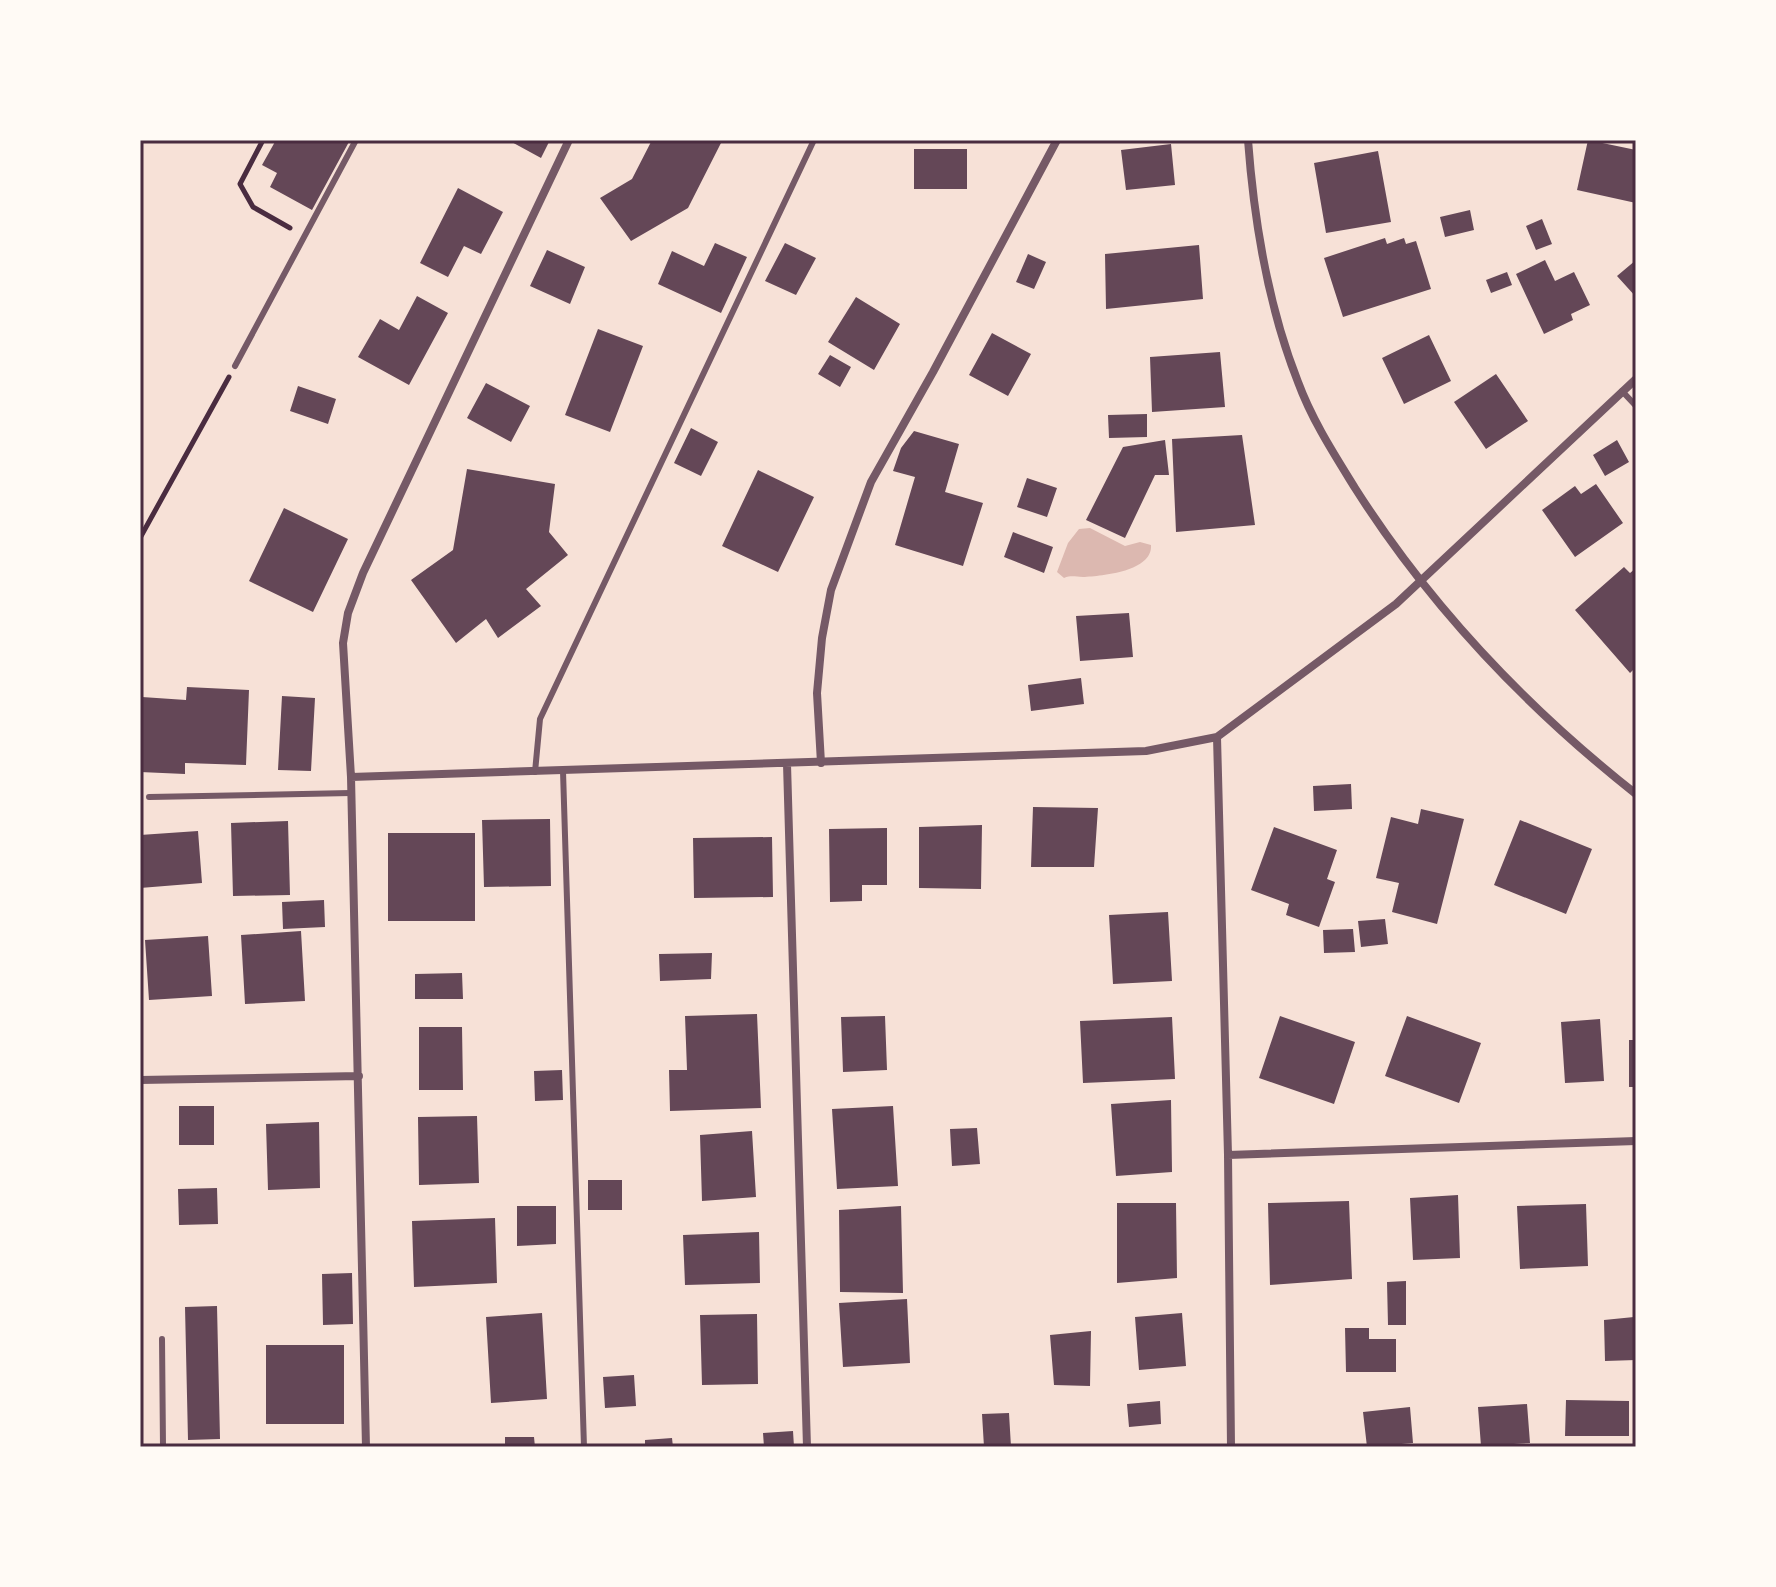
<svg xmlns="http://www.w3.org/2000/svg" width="1776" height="1587" viewBox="0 0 1776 1587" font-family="Manrope,sans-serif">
  <rect width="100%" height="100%" fill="#f7e1d7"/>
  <!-- water -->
  <path fill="#dcb8b0" d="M1090,528L1125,546L1140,542L1151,545C1153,571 1103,576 1083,577C1075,577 1072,575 1064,578L1057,572L1068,543L1079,529Z"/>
  <!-- building -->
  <path fill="#644757" d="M276,140H350L312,210L270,187L277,173L262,165Z
    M508,140H550L541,158Z
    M652,140L722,141L688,208L631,241L600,198L632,179Z
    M1588,140L1636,150V203L1577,190Z
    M1171,144L1175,185L1126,190L1121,150Z
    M914,149H967V189H914Z
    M1378,151L1391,222L1326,233L1314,163Z
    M458,188L503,212L481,254L464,246L448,277L420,263Z
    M1470,210L1474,230L1445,237L1440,217Z
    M1542,219L1552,244L1536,250L1526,226Z
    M1385,238L1387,244L1404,238L1406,244L1416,241L1431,289L1343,317L1324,258Z
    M715,243L747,257L721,313L658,284L672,251L704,266Z
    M785,243L816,258L796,295L765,281Z
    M1199,245L1203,299L1106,309L1105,254Z
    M547,250L585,267L570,304L530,286Z
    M1028,254L1046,262L1034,289L1016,282Z
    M1545,260L1555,281L1574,272L1590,305L1571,314L1573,320L1544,334L1516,274Z
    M1636,260V297L1617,276Z
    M1507,272L1512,285L1491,293L1486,280Z
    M417,296L448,313L409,385L358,357L380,319L399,330Z
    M856,297L900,324L874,370L828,342Z
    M598,329L643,346L610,432L565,415Z
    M992,333L1031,354L1008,396L969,375Z
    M1429,335L1451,381L1404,404L1382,358Z
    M1220,352L1225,407L1152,412L1150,357Z
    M830,355L851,367L840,387L818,374Z
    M1496,374L1528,421L1486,449L1454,402Z
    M486,383L530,406L511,442L467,418Z
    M298,386L336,399L328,424L290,411Z
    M1147,414V437L1109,438L1108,415Z
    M691,428L718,442L701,476L674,463Z
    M914,431L959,444L945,492L983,503L963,566L895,545L915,477L893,471L901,448Z
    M1242,435L1255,525L1176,532L1172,439Z
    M1165,440L1169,475H1155L1125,538L1086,520L1123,447Z
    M1617,440L1629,462L1605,476L1593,455Z
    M467,469L555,484L549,532L568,555L526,589L541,606L498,638L486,619L456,643L411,580L453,550Z
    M758,470L814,497L778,572L722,546Z
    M1027,478L1057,488L1047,517L1017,507Z
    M1596,484L1623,523L1575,557L1542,510L1575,486L1581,494Z
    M284,508L348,539L313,612L249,581Z
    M1013,532L1053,547L1044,573L1004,557Z
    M1624,567L1630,573L1636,568V667L1630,673L1575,610Z
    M1129,613L1133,657L1080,661L1076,616Z
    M1081,678L1084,704L1031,711L1028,685Z
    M187,687L249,690L246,765L185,763V774L140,772L142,697L186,700Z
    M282,696L315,698L311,771L278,770Z
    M1351,784L1352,809L1314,811L1313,786Z
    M1033,807L1098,808L1094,867H1031Z
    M1421,809L1464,819L1437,924L1392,912L1399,883L1376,878L1391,817L1418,824Z
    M550,819L551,886L484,887L482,820Z
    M1520,820L1592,849L1566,914L1494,885Z
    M288,821L290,895L233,896L231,823Z
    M982,825L981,889L919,888V827Z
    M1274,827L1337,850L1327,879L1335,882L1319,927L1286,915L1289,904L1251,890Z
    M887,828V885H862V901L830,902L829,829Z
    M198,831L202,883L140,888V835Z
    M388,833H475V921H388Z
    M772,837L773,897L694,898L693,838Z
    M324,900L325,927L283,929L282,902Z
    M1168,912L1172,981L1113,984L1109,915Z
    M1385,919L1388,944L1361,947L1358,921Z
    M1353,929L1355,952L1324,953L1323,930Z
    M301,931L305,1001L245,1004L241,935Z
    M208,936L212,996L149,1000L145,940Z
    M712,953L711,979L660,981L659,954Z
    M462,973L463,999H415V974Z
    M757,1014L761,1108L670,1111L669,1070H687L685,1016Z
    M885,1016L887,1070L843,1072L841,1017Z
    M1280,1016L1355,1042L1334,1104L1259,1078Z
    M1407,1016L1481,1043L1459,1103L1385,1076Z
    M1172,1017L1175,1079L1083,1083L1080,1021Z
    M1600,1019L1604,1081L1565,1083L1561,1022Z
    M419,1027H462L463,1090H419Z
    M1629,1040H1636V1087H1629Z
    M562,1070L563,1100L535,1101L534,1071Z
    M1171,1100L1172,1172L1116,1176L1111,1104Z
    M179,1106H214V1145H179Z
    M893,1106L898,1186L837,1189L832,1109Z
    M477,1116L479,1183L419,1185L418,1117Z
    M319,1122L320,1188L268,1190L266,1124Z
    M977,1128L980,1164L952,1166L950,1129Z
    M752,1131L756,1197L702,1201L700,1135Z
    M588,1180H622V1210H588Z
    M217,1188L218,1224L179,1225L178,1189Z
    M1458,1195L1460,1258L1413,1260L1410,1198Z
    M1349,1201L1352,1279L1270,1285L1268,1203Z
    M1117,1203H1176L1177,1278L1117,1283Z
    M1586,1204L1588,1266L1520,1269L1517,1206Z
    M517,1206H556V1244L517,1246Z
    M901,1206L903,1293L840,1292L839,1210Z
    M495,1218L497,1283L414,1287L412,1221Z
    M759,1232L760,1283L685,1285L683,1235Z
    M352,1273L353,1324L323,1325L322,1274Z
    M1406,1281V1325H1388L1387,1282Z
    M907,1299L910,1363L843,1367L839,1303Z
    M217,1306L220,1439L188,1440L185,1307Z
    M542,1313L547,1399L491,1403L486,1317Z
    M1182,1313L1186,1366L1139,1370L1135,1317Z
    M757,1314L758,1384L702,1385L700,1315Z
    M1634,1317L1636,1360L1605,1361L1604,1320Z
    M1345,1328H1369V1339H1396V1372H1346Z
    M1091,1331L1090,1386L1054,1385L1050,1335Z
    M266,1345H344V1424H266Z
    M634,1375L636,1406L605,1408L603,1377Z
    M1566,1400L1629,1401V1436H1565Z
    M1160,1401L1161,1424L1129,1427L1127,1404Z
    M1527,1404L1530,1443L1481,1446L1478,1407Z
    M1410,1407L1413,1443L1367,1447L1363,1412Z
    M1009,1413L1011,1447H984L982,1414Z
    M793,1431L794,1447H764L763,1433Z
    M505,1437H534L535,1447H505Z
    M672,1438L673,1447H645V1440Z"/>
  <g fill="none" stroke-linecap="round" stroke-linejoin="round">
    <!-- path -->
    <path stroke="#4a2c40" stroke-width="5" d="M263,140L240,184L253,207L290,228
      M140,538L229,377"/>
    <!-- service -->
    <path stroke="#755966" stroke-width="6" d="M235,366L356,140
      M1622,391L1636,406
      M563,771L584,1447
      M535,772L540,719L814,140
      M149,797L351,793
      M162,1339L163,1447"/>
    <!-- minor -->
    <path stroke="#755966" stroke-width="8" d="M1248,140C1254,221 1268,306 1298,382C1312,420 1334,454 1355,488C1430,606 1527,708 1636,794
      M1217,737L1228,1155L1231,1447
      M821,763L817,693L822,638L831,590L871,482L933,372L1057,140
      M787,764L807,1447
      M351,777L1146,751L1217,737L1396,604L1636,379
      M140,1080L359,1076
      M1228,1155L1636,1141
      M366,1447L351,777L343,643L348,613L363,573L569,140"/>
  </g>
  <!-- border -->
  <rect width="1776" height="1587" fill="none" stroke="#fffaf5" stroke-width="284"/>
  <rect x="142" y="142" width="1492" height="1303" fill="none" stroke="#4a2c40" stroke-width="3"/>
</svg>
